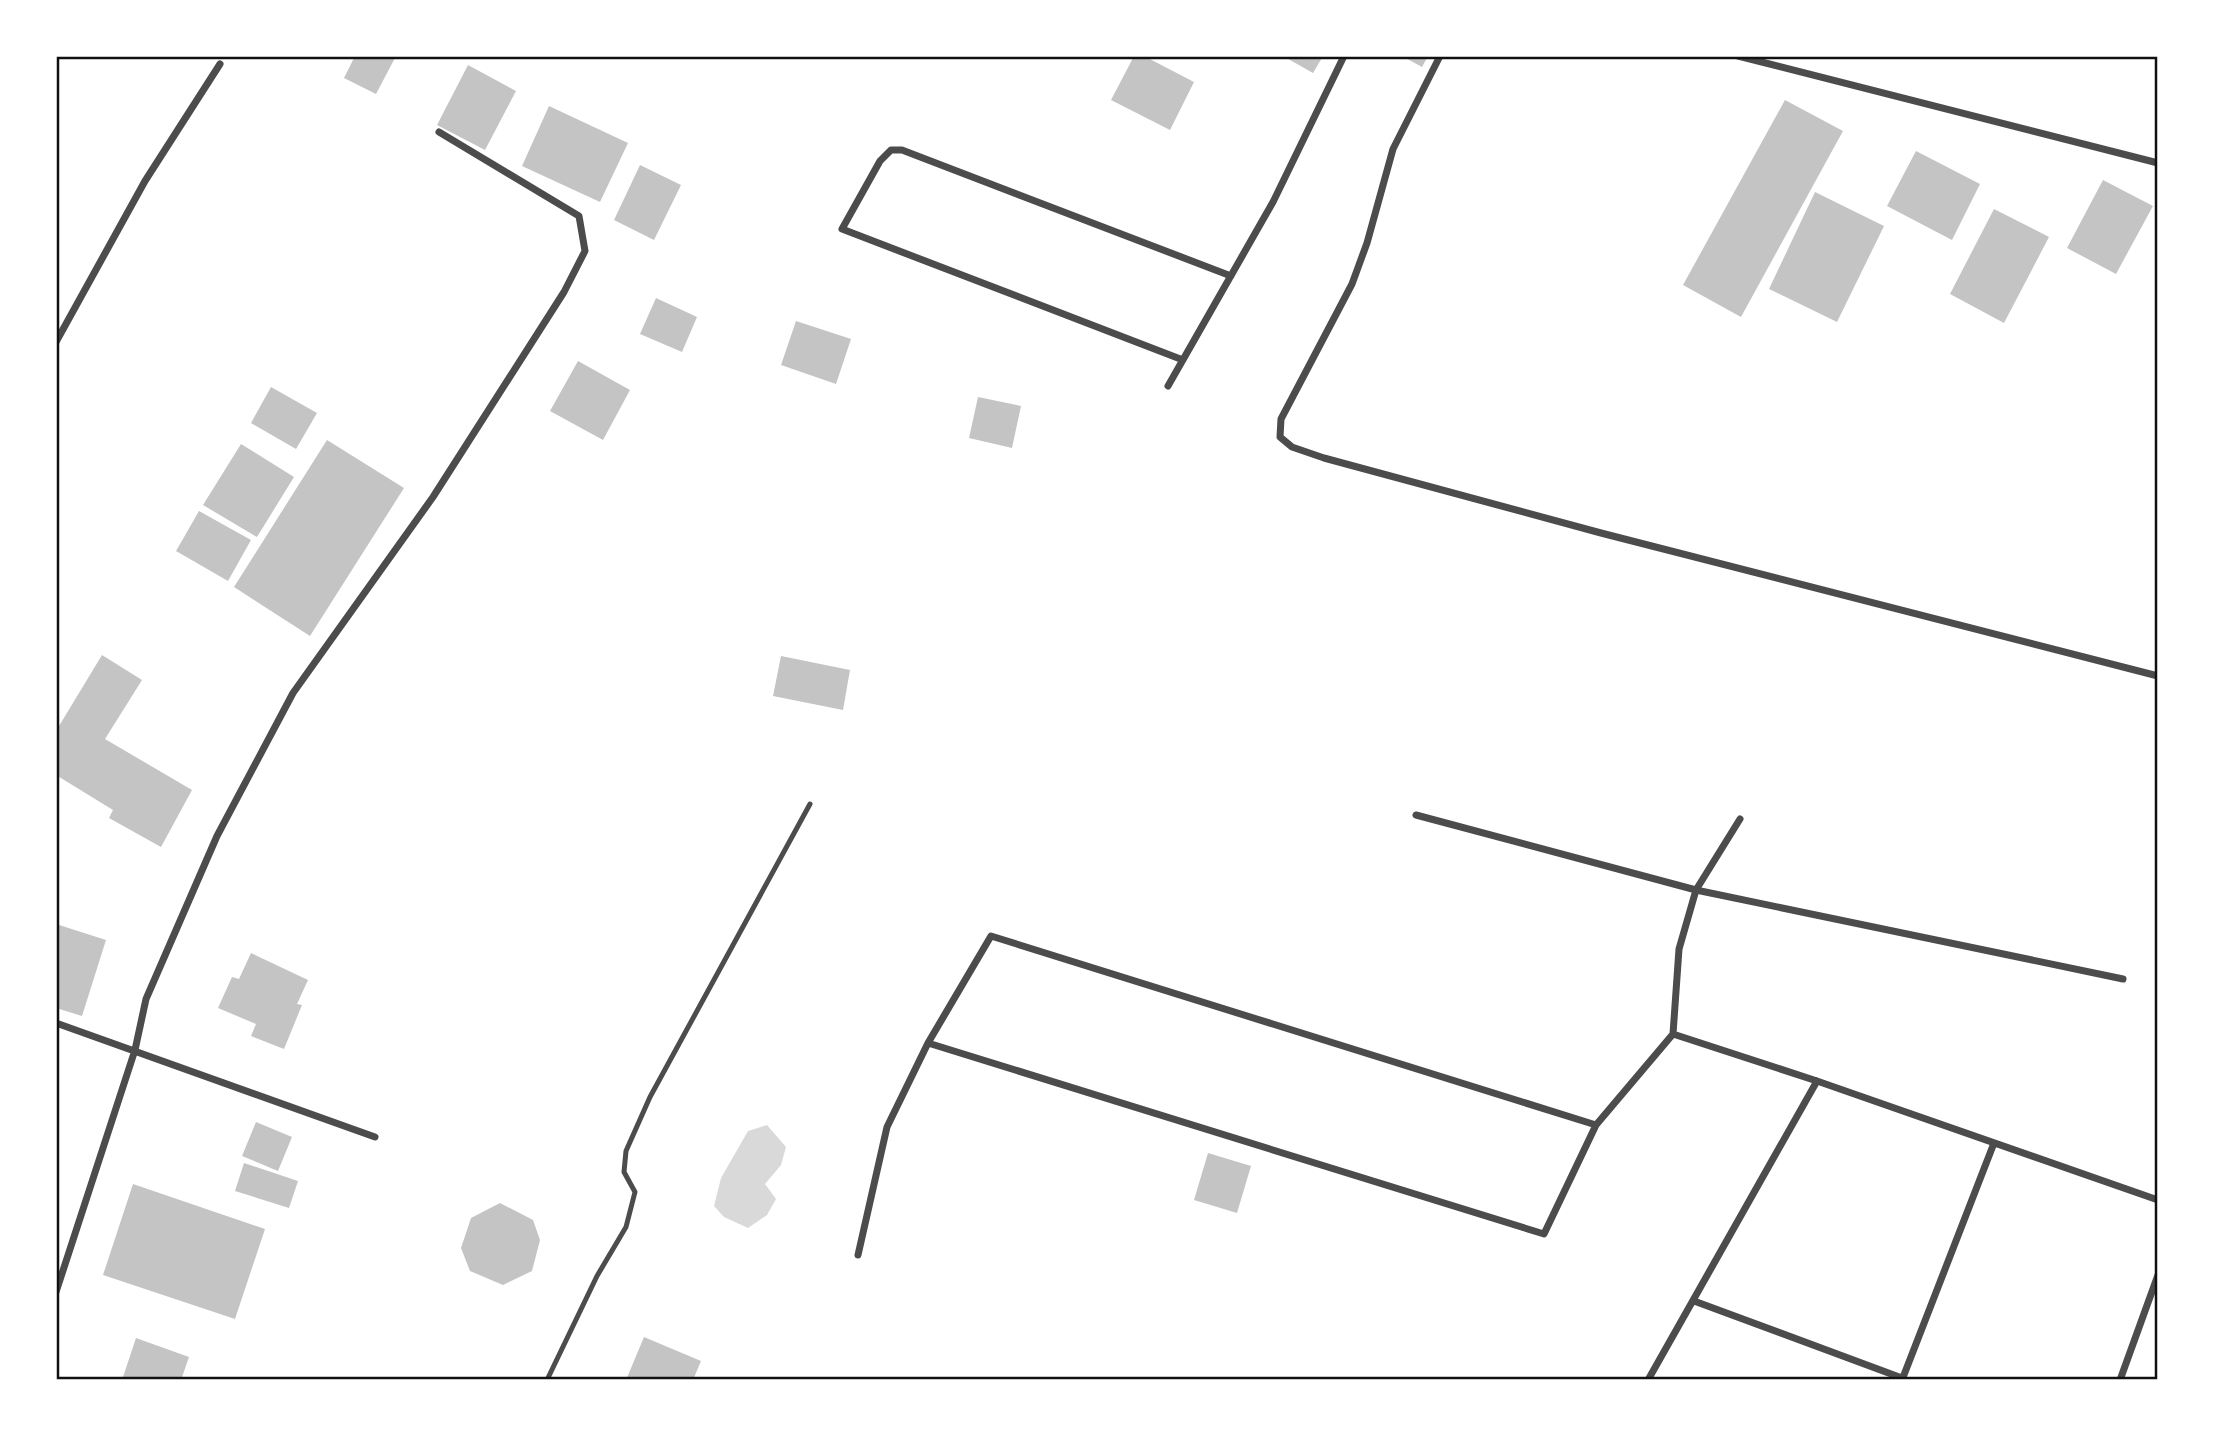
<svg xmlns="http://www.w3.org/2000/svg" width="2214" height="1436" viewBox="0 0 2214 1436" font-family="'IBM Plex Sans',sans-serif">
  <rect width="100%" height="100%" fill="#fff"/>
  <!-- water -->
  <path fill="#d9d9d9" d="M767,1125L786,1147L781,1165L765,1184L776,1199L767,1215L748,1228L724,1217L714,1206L721,1178L748,1131Z"/>
  <!-- building -->
  <path fill="#c4c4c4" d="M355,56H396L376,94L344,78Z
    M1134,56H1144L1194,82L1170,130L1111,100Z
    M1283,56H1323L1313,73Z
    M1402,56H1428L1422,67Z
    M468,65L516,91L485,150L437,125Z
    M1785,100L1843,131L1741,317L1683,285Z
    M549,106L628,143L600,202L522,166Z
    M1916,151L1980,184L1952,240L1887,206Z
    M640,165L681,185L654,240L614,220Z
    M2103,180L2153,206L2116,274L2067,248Z
    M1815,192L1884,226L1837,322L1769,289Z
    M1994,209L2049,237L2004,323L1950,294Z
    M656,298L697,317L682,352L640,334Z
    M796,321L851,339L836,384L781,365Z
    M578,361L630,390L603,440L550,411Z
    M271,387L317,413L296,449L251,423Z
    M978,397L1021,406L1012,448L969,438Z
    M327,440L404,488L310,636L234,587Z
    M241,444L294,477L257,537L203,505Z
    M199,511L251,540L228,581L176,551Z
    M102,655L142,680L105,739L192,790L161,847L109,818L113,810L56,775V731Z
    M781,656L850,670L843,710L773,696Z
    M56,924L106,940L82,1016L56,1008Z
    M251,953L308,980L297,1004L302,1005L284,1049L251,1036L256,1024L218,1008L232,977L239,979Z
    M256,1122L292,1137L278,1171L242,1156Z
    M1208,1153L1251,1166L1237,1213L1194,1200Z
    M244,1163L298,1181L289,1208L235,1191Z
    M133,1184L265,1229L235,1319L103,1275Z
    M500,1203L533,1220L540,1240L532,1271L503,1285L470,1271L461,1248L471,1218Z
    M644,1337L701,1361L693,1380H626Z
    M136,1338L189,1357L181,1380H122Z"/>
  <g fill="none" stroke-linecap="round" stroke-linejoin="round">
    <!-- service -->
    <path stroke="#4c4c4c" stroke-width="5" d="M547,1380L597,1276L626,1227L635,1192L624,1172L626,1151L650,1097L810,804"/>
    <!-- minor -->
    <path stroke="#4c4c4c" stroke-width="7" d="M1440,56L1393,149L1367,243L1352,284L1281,419L1280,437L1292,447L1324,458L1601,533L2158,676
      M1738,56L2158,163
      M56,342L145,181L220,64
      M1183,360L842,229L880,161L891,150H902L1231,276
      M1168,386L1273,202L1344,56
      M1416,815L1696,890L2123,979
      M56,1023L375,1137
      M1673,1034L1817,1081L2158,1200
      M928,1043L1544,1234L1596,1125L1673,1034L1679,949L1696,890L1740,819
      M858,1255L887,1127L928,1043L991,936L1596,1125
      M56,1292L135,1050L146,999L217,836L293,693L433,497L564,292L585,251L579,216L439,132
      M1694,1301L1902,1378
      M1648,1380L1817,1081
      M1902,1380L1994,1143
      M2120,1380L2158,1275"/>
  </g>
  <!-- border -->
  <rect width="2214" height="1436" fill="none" stroke="#ffffff" stroke-width="116"/>
  <rect x="58" y="58" width="2098" height="1320" fill="none" stroke="#111" stroke-width="2.5"/>
</svg>
